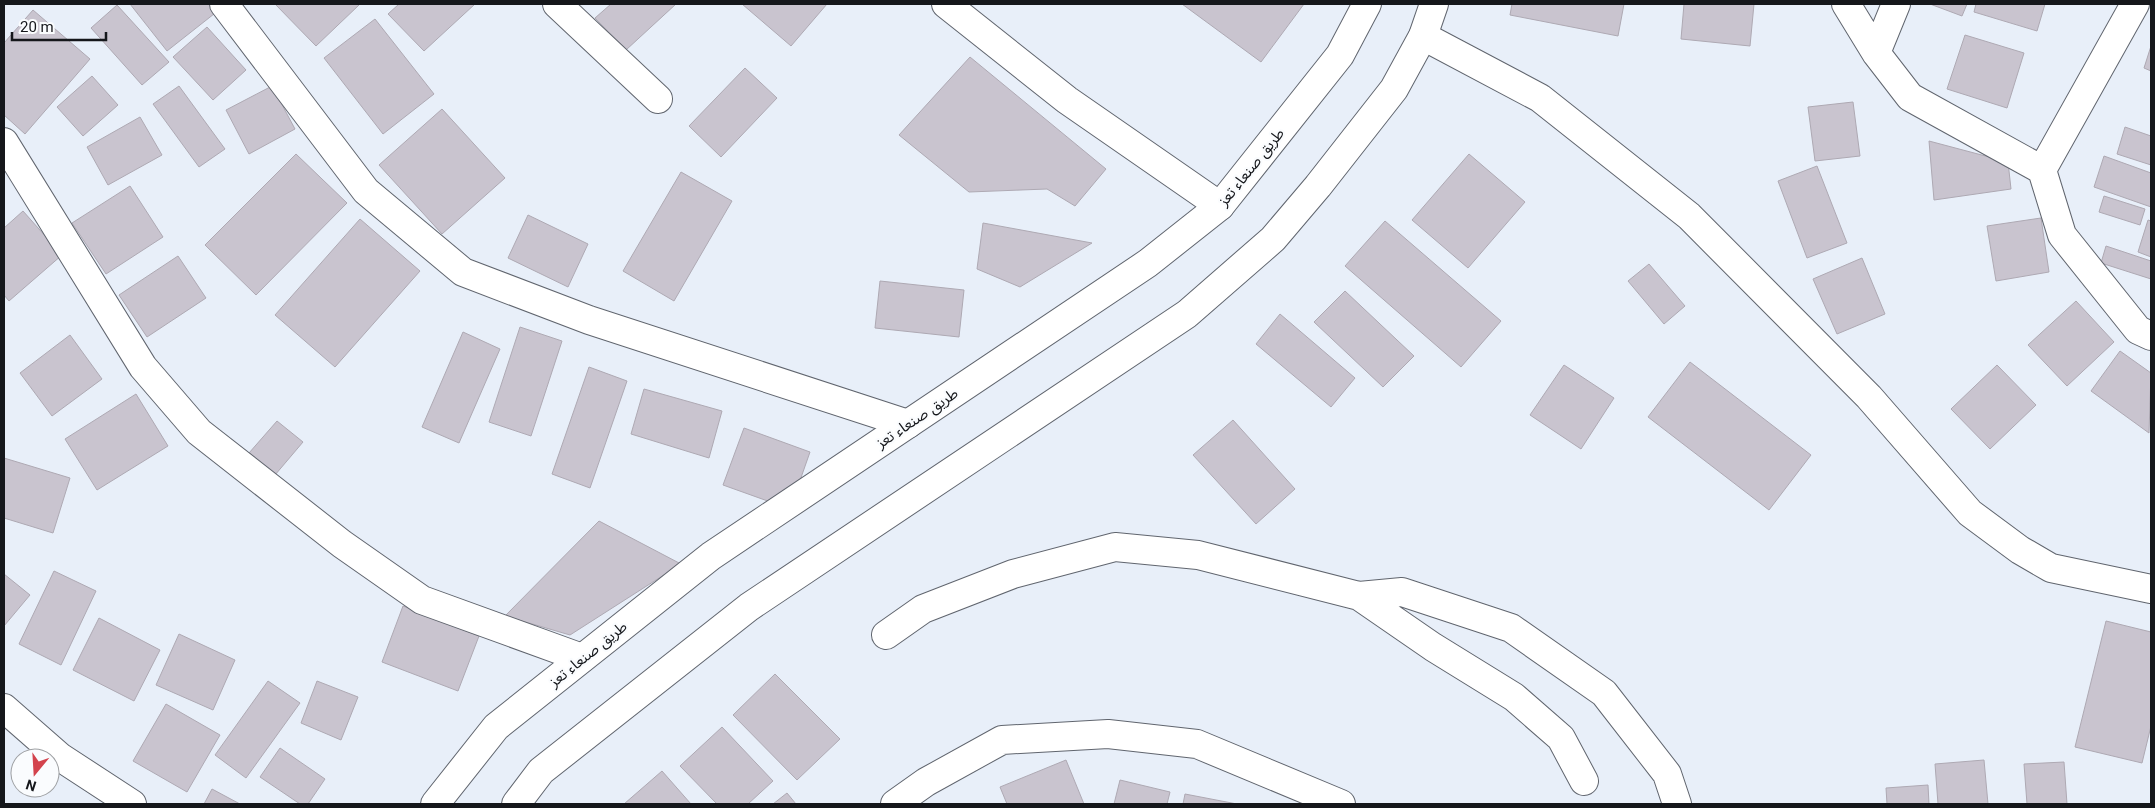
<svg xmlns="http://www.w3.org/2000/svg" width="2155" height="808" viewBox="0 0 2155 808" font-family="Roboto,'Noto Sans Arabic',sans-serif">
  <rect width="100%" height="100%" fill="#e8eff9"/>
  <!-- building -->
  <path fill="#c9c4cf" stroke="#aea9b3" d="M130,4H214L219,10L167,51Z
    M275,4H358L359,5L316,46Z
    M399,4H475L424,51L388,14Z
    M611,4H676L626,50L595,18Z
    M742,4H827L791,46Z
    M1182,4H1304L1261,62Z
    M1512,4H1624L1618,36L1510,15Z
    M1684,4H1754L1750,46L1681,39Z
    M1930,4H1967L1962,16Z
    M1976,4H2045L2037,31L1974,12Z
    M117,5L169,62L142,85L91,28Z
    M33,10L90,59L25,134L4,115V43Z
    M375,19L434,94L383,134L324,58Z
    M207,27L246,70L213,100L173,57Z
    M1965,35L2024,53L2007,108L1947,89Z
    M2151,46V71L2144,68Z
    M970,57L1106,169L1075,206L1047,189L969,192L899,135Z
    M745,68L777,98L721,157L689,126Z
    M92,76L118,105L83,136L57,107Z
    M179,86L225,149L199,167L153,104Z
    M272,86L295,129L249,154L226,110Z
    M1853,102L1860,156L1815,161L1808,107Z
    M442,109L505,178L442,234L379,165Z
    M140,117L162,155L108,185L87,147Z
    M2125,127L2151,136V165L2117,154Z
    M1929,141L2008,162L2011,189L1934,200Z
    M296,154L347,203L256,295L205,245Z
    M1469,154L1525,202L1468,268L1412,220Z
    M2104,156L2151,173V207L2094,187Z
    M1817,166L1847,243L1807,258L1778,181Z
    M681,172L732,201L674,301L623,271Z
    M130,186L163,237L106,274L72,223Z
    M2104,196L2145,209L2140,225L2099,212Z
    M23,211L62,255L9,301L4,295V228Z
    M528,215L588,244L568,287L508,258Z
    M2041,218L2049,272L1996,281L1987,226Z
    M360,219L420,271L335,367L275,315Z
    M2148,220L2151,221V257L2138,252Z
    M1385,221L1501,321L1461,367L1345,266Z
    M983,223L1092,243L1020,287L977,269Z
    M2106,246L2151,261V279L2101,263Z
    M178,256L206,298L147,337L119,295Z
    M1862,258L1885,314L1837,334L1813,279Z
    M1649,264L1685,306L1664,324L1628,281Z
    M880,281L964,290L959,337L875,328Z
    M1345,291L1414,356L1383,387L1314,322Z
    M2076,301L2114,342L2067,386L2028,345Z
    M1280,314L1355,378L1331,407L1256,344Z
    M520,327L562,341L531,436L489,422Z
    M463,332L500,349L459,443L422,427Z
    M70,335L102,379L52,416L20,373Z
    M2120,351L2151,373L2149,433L2091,391Z
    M1690,362L1811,455L1769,510L1648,417Z
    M1564,365L1614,398L1581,449L1530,415Z
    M1997,365L2036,405L1990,449L1951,409Z
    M589,367L627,381L590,488L552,474Z
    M644,389L722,411L709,458L631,434Z
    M136,394L168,446L97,490L65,439Z
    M1233,420L1295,489L1256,524L1193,455Z
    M277,421L303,442L275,475L249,453Z
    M744,428L810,452L790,509L723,485Z
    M4,458L70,478L53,533L4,518Z
    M599,521L681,564L570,635L505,616Z
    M54,571L96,591L61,665L19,644Z
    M4,574L30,595L4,626Z
    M403,606L479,636L458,691L382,662Z
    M99,618L160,650L134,701L73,670Z
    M2106,621L2151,632V726L2142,763L2075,747Z
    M179,634L235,660L213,710L156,685Z
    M775,674L840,739L797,780L733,715Z
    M268,681L300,703L246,778L215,755Z
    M317,681L358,697L341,740L301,723Z
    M166,704L220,735L187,792L133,761Z
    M722,727L773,781L748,804H717L680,766Z
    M280,748L325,779L308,804H300L260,777Z
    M1066,760L1084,804H1007L1000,787Z
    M1984,760L1988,804H1938L1935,764Z
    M2064,762L2067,804H2027L2024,764Z
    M662,771L691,804H624Z
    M1120,780L1170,792L1167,804H1114Z
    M1928,785L1929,804H1887L1886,788Z
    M212,789L240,804H204Z
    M787,793L796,804H773Z
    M1185,794L1237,804H1183Z"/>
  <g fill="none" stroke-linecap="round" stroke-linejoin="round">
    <defs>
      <path id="street" d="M224,4L366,191L463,272L589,320L908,424
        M557,4L658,99
        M946,4L1067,100L1220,206
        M1846,4L1876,53L1910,97L2042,170L2062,235L2138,330L2151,336
        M1423,36L1540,98L1689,216L1869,397L1970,513L2020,550L2051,568L2151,589
        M1876,53L1896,4
        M4,142L143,367L199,432L342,544L422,600L582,658
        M2042,170L2135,4
        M1359,596L1433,647L1514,697L1561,738L1584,781
        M886,635L923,609L1013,574L1115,547L1198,555L1359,596L1402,592L1511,628L1604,693L1667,774L1677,804
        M4,708L60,757L132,804
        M895,804L926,782L1002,740L1108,734L1197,744L1341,804"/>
      <path id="highway" d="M435,804L496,727L711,556L1148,263L1220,206L1340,55L1367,4
        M516,804L541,771L749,607L1187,314L1273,239L1318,186L1394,89L1423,36L1434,4"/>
    </defs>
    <!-- street casing -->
    <use href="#street" stroke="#60656e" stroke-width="30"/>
    <!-- highway casing -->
    <use href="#highway" stroke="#60656e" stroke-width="30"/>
    <!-- street -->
    <use href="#street" stroke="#fff" stroke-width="28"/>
    <!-- highway -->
    <use href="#highway" stroke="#fff" stroke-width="28"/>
  </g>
  <g text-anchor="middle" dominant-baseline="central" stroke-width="4.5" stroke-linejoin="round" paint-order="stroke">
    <!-- street labels -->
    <g font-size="15" fill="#15171b" stroke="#fafcfe">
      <text transform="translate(1251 167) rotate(-51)">طريق صنعاء تعز</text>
      <text transform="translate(917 418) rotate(-34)">طريق صنعاء تعز</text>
      <text transform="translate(588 654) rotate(-39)">طريق صنعاء تعز</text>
    </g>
  </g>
  <!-- border -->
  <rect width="2155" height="808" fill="none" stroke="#15171b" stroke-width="10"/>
  <!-- north arrow -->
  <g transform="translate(35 773) rotate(198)"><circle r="24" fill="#fafcfe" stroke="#9ea0a3"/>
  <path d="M0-4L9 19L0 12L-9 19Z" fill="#d3434d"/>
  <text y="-8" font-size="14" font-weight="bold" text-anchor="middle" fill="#15171b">N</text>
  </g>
  <!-- scale -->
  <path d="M12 32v8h94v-8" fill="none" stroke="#15171b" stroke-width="2.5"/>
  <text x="20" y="32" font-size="15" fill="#15171b" stroke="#fafcfe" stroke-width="4" paint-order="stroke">20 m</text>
</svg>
